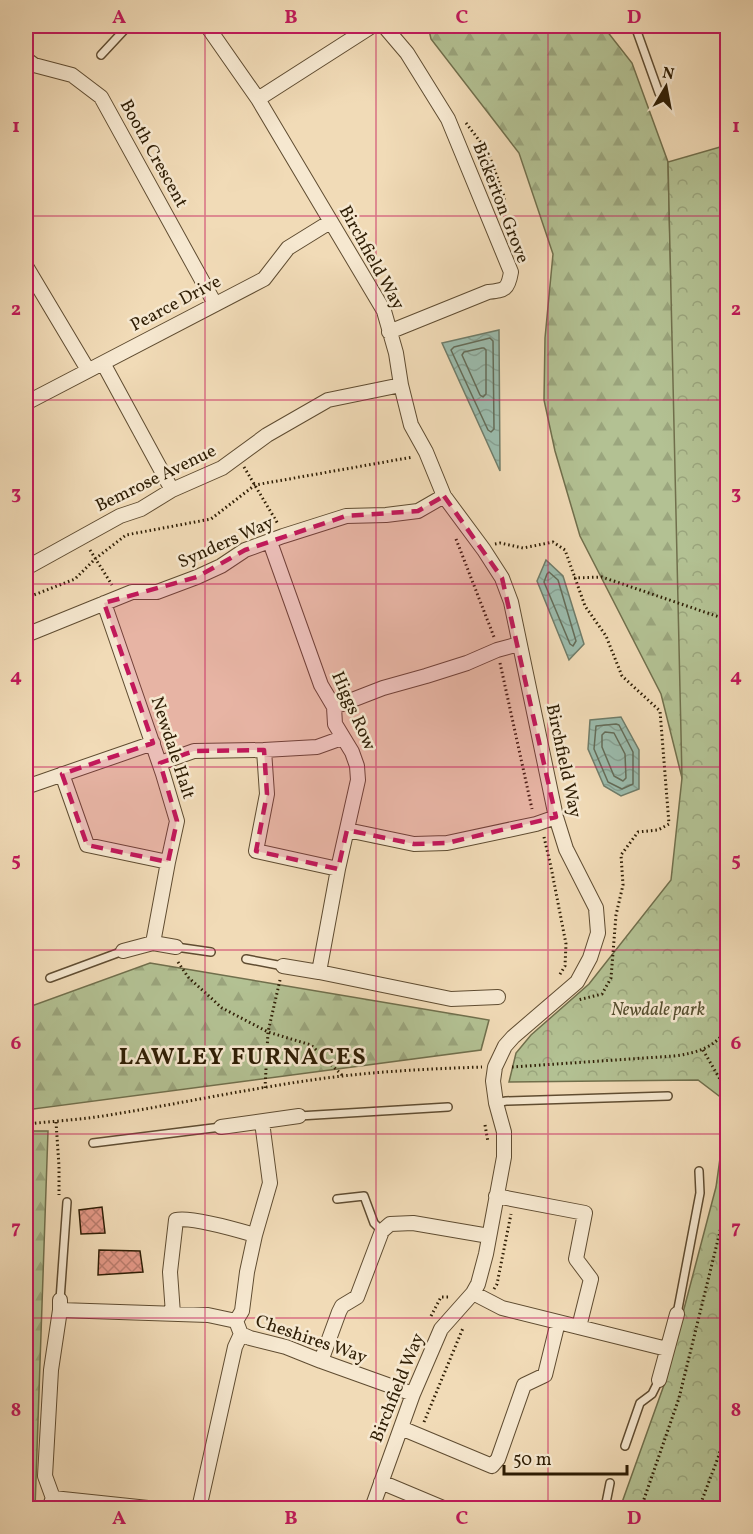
<svg xmlns="http://www.w3.org/2000/svg" width="753" height="1534" viewBox="0 0 753 1534" font-family="Vollkorn,serif">
  <defs>
    <pattern id="forest-firs" width="22" height="20" patternUnits="userSpaceOnUse" patternTransform="scale(1.5)"><rect width="22" height="20" fill="#b3c193"/><path d="M5 1l3.5 6h-7zM16 11l3.5 6h-7z" fill="#9aa57d"/></pattern>
    <pattern id="park-crowns" width="20" height="18" patternUnits="userSpaceOnUse" patternTransform="scale(1.5)"><rect width="20" height="18" fill="#b3c193"/><path d="M2 6a3 3 0 1 1 6 0M12 15a3 3 0 1 1 6 0" fill="none" stroke="#9aa57d"/></pattern>
    <pattern id="water-waves" width="16" height="10" patternUnits="userSpaceOnUse" patternTransform="scale(1.5)"><rect width="16" height="10" fill="#9bbbac"/><path d="M0 5q4-4 8 0t8 0" fill="none" stroke="#86a092"/></pattern>
    <pattern id="building-cross-hatch" width="8" height="8" patternUnits="userSpaceOnUse" patternTransform="scale(1.5)"><rect width="8" height="8" fill="#e49887"/><path d="M0 0l8 8M0 8l8-8" fill="none" stroke="#b97b6c"/></pattern>
  </defs>
  <rect width="100%" height="100%" fill="#f1dbb7"/>
  <filter id="stains"><feTurbulence type="fractalNoise" baseFrequency=".00333" numOctaves="4"/><feColorMatrix values="0 0 0 0 .2 0 0 0 0 .09 0 0 0 0 .02 0 0 0 .5 -.17"/></filter>
  <radialGradient id="worn" r=".72"><stop offset=".6" stop-color="#630" stop-opacity="0"/><stop offset="1" stop-color="#630" stop-opacity=".3"/></radialGradient>
  <!-- forest -->
  <path fill="url(#forest-firs)" stroke="#706f4c" stroke-width="1.5" d="M428,26H603L632,63L668,162L671,284L728,655L682,778L661,694L580,536L555,451L544,400L545,338L553,254L519,153L431,39Z
    M150,963L489,1020L481,1050L26,1110V1008Z
    M26,1131H48L35,1508H26Z"/>
  <!-- park -->
  <path fill="url(#park-crowns)" stroke="#706f4c" stroke-width="1.5" d="M727,145V1102L698,1080L509,1082L516,1053L531,1035L589,984L671,880L682,778L668,162Z
    M727,1108V1508H620L664,1385L716,1187Z"/>
  <!-- water -->
  <path fill="url(#water-waves)" stroke="#6f7c69" stroke-width="1.5" d="M499,330L500,471L442,343Z
    M546,560L563,576L584,644L569,660L537,581Z
    M621,717L639,750V789L621,796L604,786L588,749L590,720Z"/>
  <g fill="none" stroke-linecap="round" stroke-linejoin="round">
    <!-- shore -->
    <path stroke="#646c58" stroke-width="1.5" d="M490,338L493,341L494,429L491,432L488,430L451,350L454,347Z
      M482,348H484L486,350V394L483,397L480,395L462,355L464,352Z
      M549,572L558,580L576,641L573,646L570,644L544,582L547,574Z
      M616,724L619,725L633,752V784L622,789L608,782L594,749L596,726Z
      M605,732L614,733L625,754L626,778L623,781L614,776L602,747V735Z"/>
  </g>
  <!-- building -->
  <path fill="url(#building-cross-hatch)" stroke="#2e1d04" stroke-width="1.5" d="M102,1207L105,1233L81,1234L79,1210Z
    M99,1250L140,1251L143,1272L98,1275Z"/>
  <g fill="none" stroke-linecap="round" stroke-linejoin="round">
    <defs>
      <path id="lane" d="M635,26L659,93
        M101,55L128,26
        M176,947L211,952
        M246,959L283,966
        M50,978L123,951
        M496,1103L506,1101L668,1096
        M299,1116L448,1107
        M93,1143L221,1127
        M337,1199L364,1196L374,1223L382,1231
        M60,1300L67,1202
        M677,1314L700,1193L699,1171
        M625,1446L640,1403L652,1394L659,1380
        M605,1508L610,1483"/>
      <path id="street" d="M207,26L258,99L384,311L396,353L401,385L411,425L426,452L444,496L484,550L502,578L511,602L556,817L566,849L596,908L598,933L590,958L577,982L513,1037L505,1046L495,1067L493,1081L496,1103L504,1132V1157L486,1254L478,1284L473,1293L441,1329L413,1394L372,1508
        M384,26L407,53L448,119L511,272C508,290 505,290 488,292L389,332
        M26,59L34,65L72,75L101,97L215,304
        M258,99L372,26
        M26,266L88,370
        M103,363L172,490
        M26,403L264,279L288,248L330,222
        M270,542L321,685L334,707L335,724L352,752L357,766L358,780L338,869L319,972
        M26,568L120,516L141,509L172,490L222,468L267,435L328,400L401,385
        M104,603L163,774L177,821L168,862L153,943L123,951
        M26,635L132,592H157L197,577L221,566L245,550L283,536L346,516L386,515L418,511L444,496
        M334,707L383,688L426,676L467,663L497,650L519,644
        M264,750L267,794L256,851L338,869
        M160,763L194,751L264,750L317,747L342,738
        M62,774L87,845L168,862
        M26,787L153,743
        M347,830L414,844L447,843L536,824L556,817
        M153,943L176,947
        M283,966L319,972L451,999L498,997
        M221,1127L299,1116
        M496,1196L585,1213L576,1259L591,1279L579,1327
        M473,1293L502,1308L667,1349
        M60,1310L208,1315L236,1321L241,1334L250,1338L286,1347L321,1361L413,1394
        M173,1314L170,1272L176,1220C190,1216 238,1230 255,1235
        M236,1321L242,1311L247,1272L255,1235L270,1183L262,1122
        M321,1361L339,1312L342,1306L357,1297L382,1231L390,1224L413,1223L489,1236
        M659,1380L677,1314
        M401,1428L492,1466L498,1459L524,1385L545,1375L558,1322
        M381,1482L443,1508
        M53,1498L148,1508
        M49,1508L53,1498L45,1476L51,1370L60,1310V1300
        M200,1508V1504L235,1347L241,1334"/>
    </defs>
    <!-- lane casing -->
    <use href="#lane" stroke="#5f4c31" stroke-width="10"/>
    <!-- street casing -->
    <use href="#street" stroke="#5f4c31" stroke-width="16"/>
    <!-- path -->
    <path stroke="#2e1d04" stroke-width="3" stroke-dasharray="1.5 3" stroke-linecap="butt" d="M466,123L488,152L504,196L505,214
      M244,467L278,524
      M456,539L494,637
      M495,544L500,543L523,548L553,542L565,550L585,606L606,636L622,676L660,711L669,824L658,830L638,832L621,855L623,885L616,915L611,978L602,994L578,1000
      M90,550L112,585
      M574,578L602,577L728,620
      M26,598L75,579L95,559L126,535L211,519L255,485L413,457
      M500,663L532,809
      M544,837L551,867L566,944L565,966L559,976
      M178,962L188,977L222,1008L268,1032L311,1045L343,1076
      M703,1050L728,1093
      M512,1067L674,1056C697,1053 714,1048 728,1028
      M265,1088L268,1032L280,980
      M56,1122L59,1166V1195
      M26,1124C57,1121 89,1119 121,1113C182,1103 243,1090 305,1081C363,1072 423,1069 482,1067
      M485,1125L488,1142
      M494,1289L497,1284L511,1214
      M431,1316L441,1297H449
      M424,1422L463,1328
      M641,1508L679,1398L726,1207
      M699,1508L719,1455L728,1422"/>
    <!-- lane -->
    <use href="#lane" stroke="#f6e8d0" stroke-width="7"/>
    <!-- street -->
    <use href="#street" stroke="#f6e8d0" stroke-width="14"/>
  </g>
  <!-- marked area -->
  <path fill="#c2185b" fill-opacity="0.2" stroke="#c2185b" stroke-width="4.5" stroke-dasharray="12 8" stroke-linejoin="round" d="M444,496L502,578L556,817L447,843L414,844L347,830L338,869L256,851L267,794L264,750L194,751L160,763L177,821L168,862L87,845L62,774L153,743L104,603L197,577L245,550L346,516L418,511Z"/>
  <!-- grid -->
  <path fill="none" stroke="#c2185b" stroke-width="1.5" stroke-opacity="0.55" d="M205,26V1508M376,26V1508M548,26V1508M26,216H728M26,400H728M26,584H728M26,767H728M26,950H728M26,1134H728M26,1318H728"/>
  <g text-anchor="middle" dominant-baseline="central" stroke-width="5" stroke-linejoin="round" paint-order="stroke">
    <!-- street labels -->
    <g font-size="18" fill="#2e1d04" stroke="#f6e8d0">
      <text transform="translate(153 154) rotate(61)">Booth Crescent</text>
      <text transform="translate(500 203) rotate(69)">Bickerton Grove</text>
      <text transform="translate(371 258) rotate(61)">Birchfield Way</text>
      <text transform="translate(176 304) rotate(-28)">Pearce Drive</text>
      <text transform="translate(156 479) rotate(-26)">Bemrose Avenue</text>
      <text transform="translate(226 543) rotate(-24)">Synders Way</text>
      <text transform="translate(353 711) rotate(66)">Higgs Row</text>
      <text transform="translate(172 748) rotate(72)">Newdale Halt</text>
      <text transform="translate(563 761) rotate(78)">Birchfield Way</text>
      <text transform="translate(311 1340) rotate(19)">Cheshires Way</text>
      <text transform="translate(398 1388) rotate(-68)">Birchfield Way</text>
    </g>
    <!-- park labels -->
    <g font-size="18" font-style="italic" fill="#564e2f" stroke="#f6e8d0">
      <text x="658" y="1010">Newdale park</text>
    </g>
    <!-- district labels -->
    <g font-size="24" font-weight="bold" letter-spacing="1.5" fill="#2e1d04" stroke="#f6e8d0">
      <text x="243" y="1058">LAWLEY FURNACES</text>
    </g>
  </g>
  <!-- margin -->
  <rect width="753" height="1534" fill="none" stroke="#f1dbb7" stroke-width="66"/>
  <!-- north arrow -->
  <g transform="translate(666 87) rotate(10)" stroke="#f6e8d0" stroke-width="4.5" paint-order="stroke">
  <path d="M0-4.5L10 22L0 15L-10 22Z" fill="#2e1d04"/>
  <text y="-9" font-size="16" font-weight="bold" text-anchor="middle" fill="#2e1d04">N</text>
  </g>
  <!-- scale -->
  <path d="M504 1465v9h123v-9" fill="none" stroke="#2e1d04" stroke-width="3"/>
  <text x="513" y="1465" font-size="18" fill="#2e1d04" stroke="#f6e8d0" stroke-width="4.5" paint-order="stroke">50 m</text>
  <rect x="33" y="33" width="687" height="1468" fill="none" stroke="#c2185b" stroke-width="2"/>
  <g font-size="20" text-anchor="middle" font-weight="bold" fill="#c2185b">
    <text x="119" y="23">A</text>
    <text x="291" y="23">B</text>
    <text x="462" y="23">C</text>
    <text x="634" y="23">D</text>
    <text x="16" y="132">1</text>
    <text x="736" y="132">1</text>
    <text x="16" y="315">2</text>
    <text x="736" y="315">2</text>
    <text x="16" y="499">3</text>
    <text x="736" y="499">3</text>
    <text x="16" y="682">4</text>
    <text x="736" y="682">4</text>
    <text x="16" y="866">5</text>
    <text x="736" y="866">5</text>
    <text x="16" y="1049">6</text>
    <text x="736" y="1049">6</text>
    <text x="16" y="1233">7</text>
    <text x="736" y="1233">7</text>
    <text x="16" y="1416">8</text>
    <text x="736" y="1416">8</text>
    <text x="119" y="1524">A</text>
    <text x="291" y="1524">B</text>
    <text x="462" y="1524">C</text>
    <text x="634" y="1524">D</text>
  </g>
  <rect width="100%" height="100%" filter="url(#stains)"/>
  <rect width="100%" height="100%" fill="url(#worn)"/>
</svg>
